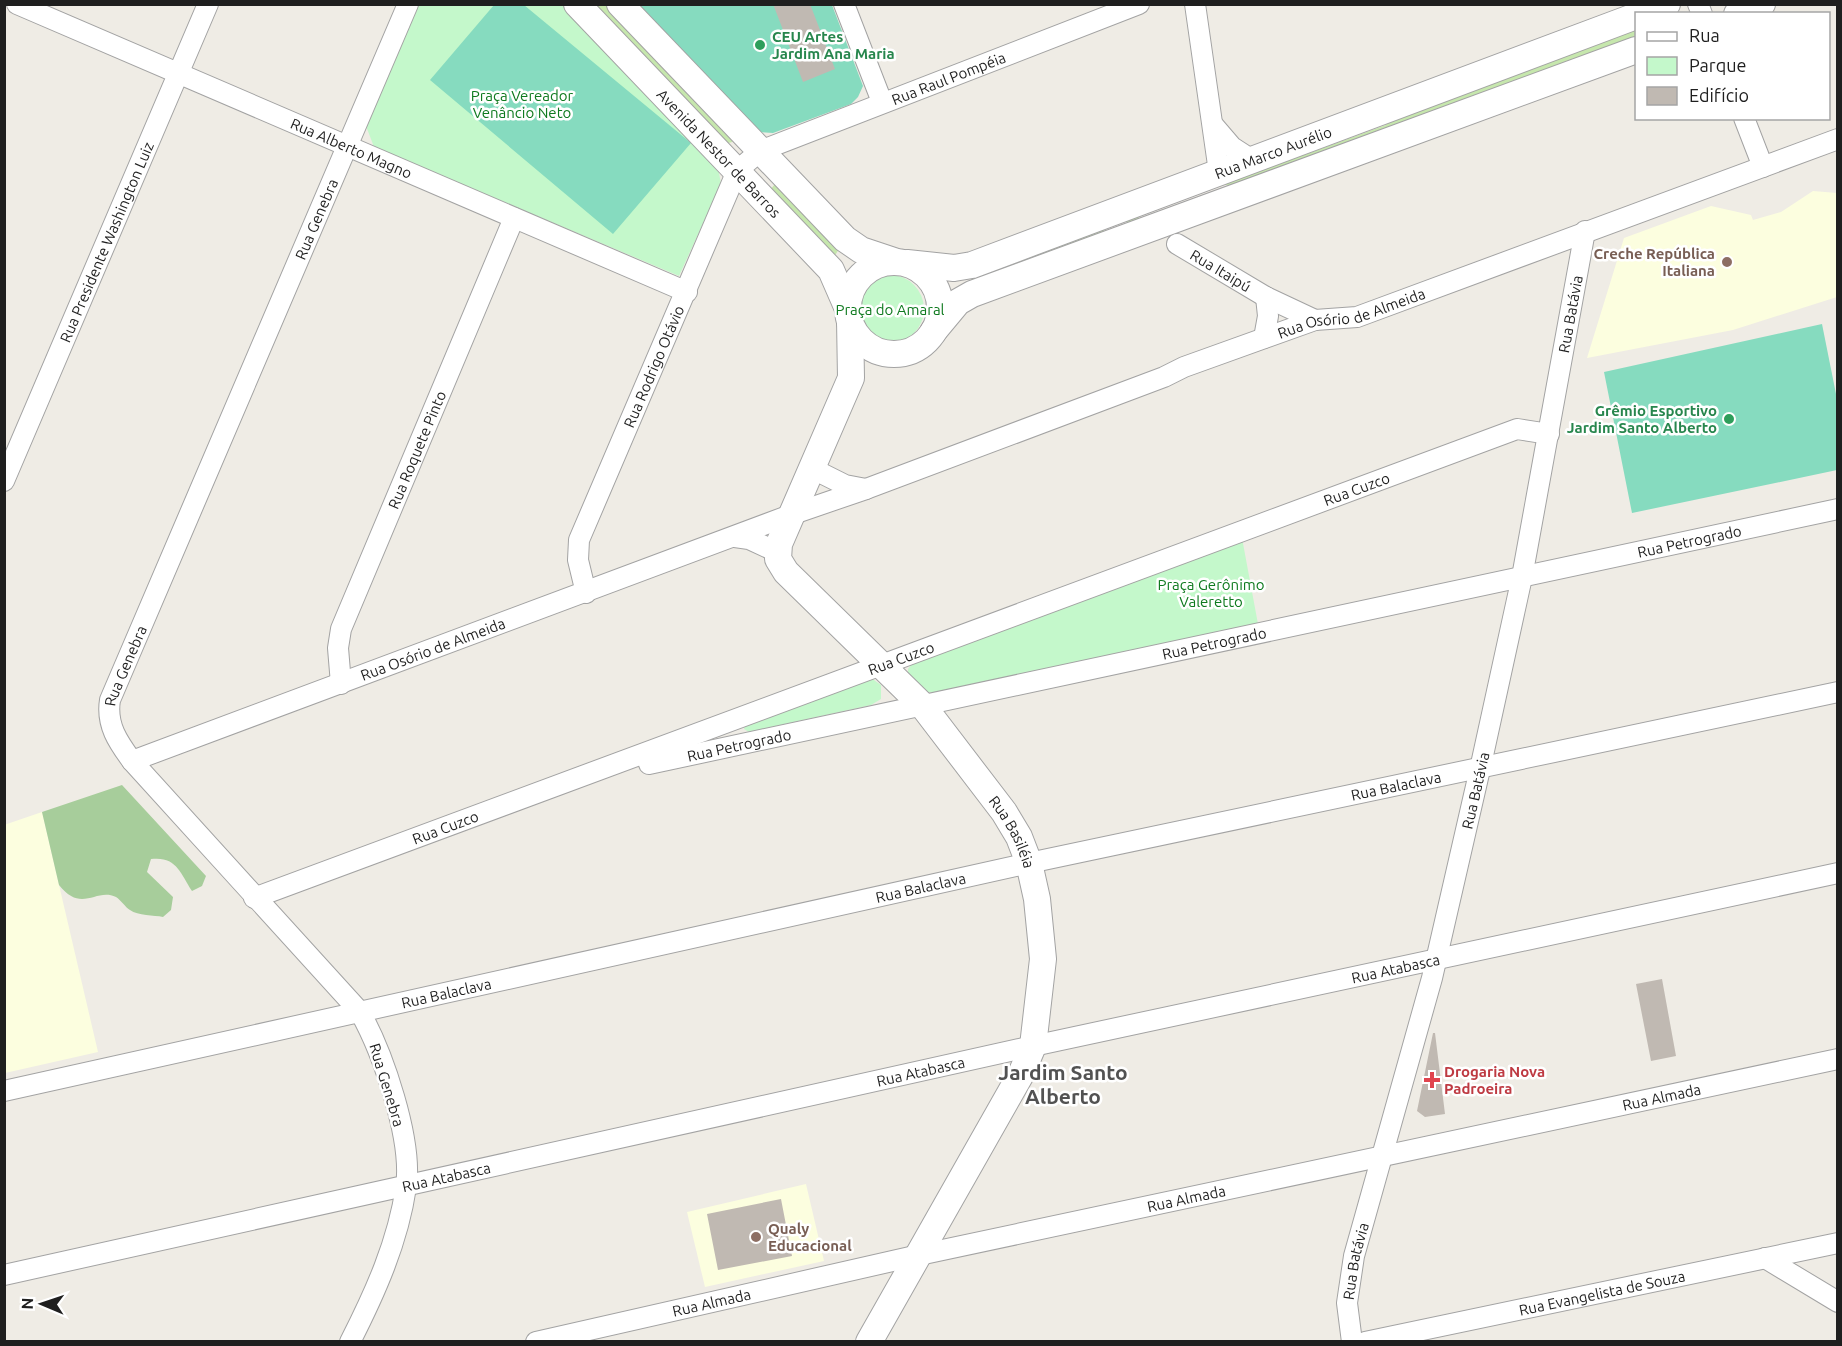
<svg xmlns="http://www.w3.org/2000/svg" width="1842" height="1346" viewBox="0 0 1842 1346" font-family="Ubuntu,sans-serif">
  <rect width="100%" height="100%" fill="#efece5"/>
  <!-- education -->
  <path fill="#fcfedf" d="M1813,191L1837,193V297L1733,330L1587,358L1624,238L1711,206L1751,215L1753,220L1781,212Z
    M42,812L98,1052L5,1073L4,825Z
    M806,1184L824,1261L705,1287L687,1212Z"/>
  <!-- grass -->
  <path fill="#c6e7ad" d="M591,5H606L732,135V142L725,144Z
    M1636,25V40L1233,187L1220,183L1140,215L1135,225L1126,222V219L1294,151L1304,155L1386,125L1390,116Z
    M775,184L778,185L839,249L834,257L770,190Z
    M1103,227L1105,234L971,280V278Z"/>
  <!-- forest -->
  <path fill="#a7cd9b" d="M122,785L206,876L202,886L192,891C180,872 176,856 151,859L147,872L173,897L171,910L163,917C154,915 138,916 130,910C125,907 121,900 116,897C96,887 82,914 59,885L42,812Z"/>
  <!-- park -->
  <path fill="#c4f8cb" d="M419,5H564L717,162L721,184L679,276L374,147L366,126Z
    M856 309a34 34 0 1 1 68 0a34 34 0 1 1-68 0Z
    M1242,538L1258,624L939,692H925L908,676V669L914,661Z
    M871,678L881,685V699L871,705L749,732L744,729L745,725Z"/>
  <!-- pitch -->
  <path fill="#86dbbf" d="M494,5H524L691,143L613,234L430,80Z
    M635,5H832L863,86L858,97L851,104L773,133L758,132Z
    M1822,324L1837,399V470L1632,513L1604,372Z"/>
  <!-- building -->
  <path fill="#c0b9b2" d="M773,4H810L835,69L803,82Z
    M1662,979L1676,1056L1651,1061L1636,984Z
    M1433,1033H1435L1445,1114L1425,1117L1417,1111Z
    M781,1199L792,1256L718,1270L707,1214Z"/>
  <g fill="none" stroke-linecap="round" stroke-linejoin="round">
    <defs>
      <g id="minor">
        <path id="s1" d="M17,4L687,292"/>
        <path d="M844,4L882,102"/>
        <path d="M1195,4L1219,172"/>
        <path d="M1698,4L1702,14"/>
        <path d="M1744,118L1763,167"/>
        <path d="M1214,126L1232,147L1252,160"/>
        <path id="s2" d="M1177,244L1266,297L1315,320"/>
        <path d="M1264,338L1268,316L1266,297"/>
        <path d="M813,469L845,485L866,489"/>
        <path id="s3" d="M4,481L208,4"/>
        <path d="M735,537L749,539L777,552"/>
        <path id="s4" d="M586,593L578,560L579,540L737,171L760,151L1139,4"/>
        <path id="s5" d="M341,684L338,648L341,629L514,218"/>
        <path id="s6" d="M132,761L793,514L866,489L1164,377L1184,367L1315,320L1357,317L1838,139"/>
        <path id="s7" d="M649,764L1838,509"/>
        <path id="s8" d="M254,898L1517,429L1549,434"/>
        <path id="s9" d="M4,1091L1029,863L1838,692"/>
        <path d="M1765,1258L1838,1302"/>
        <path id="s10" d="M4,1275L1033,1046L1838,873"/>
        <path id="s11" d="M350,1342C375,1293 398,1242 406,1187C413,1140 383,1053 360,1012L132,761C118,742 106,725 110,700L408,4"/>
        <path id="s12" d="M536,1342L919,1255L1838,1059"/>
        <path id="s13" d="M1352,1342L1347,1303L1354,1256L1432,978L1480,769L1522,577L1585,231"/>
        <path id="s14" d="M1365,1342L1838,1243"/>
      </g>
      <g id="tertiary">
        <path id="s15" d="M577,4L831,270L848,309"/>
        <path d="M620,4L845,239L861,250L894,261"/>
        <path d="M1643,14L1667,4"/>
        <path d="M1737,14L1762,4"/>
        <circle cx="894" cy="308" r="46"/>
        <path id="s16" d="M907,263L954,268L972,265L1636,16"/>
        <path id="s17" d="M850,320L851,378L779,544L778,559L786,572L923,706L1004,812L1019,837L1029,863L1037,899L1043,959L1033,1046L1021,1074L869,1342"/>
        <path d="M933,332L958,302L972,294L1636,50"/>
      </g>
    </defs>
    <!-- minor casing -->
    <use href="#minor" stroke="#a3a3a3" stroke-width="22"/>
    <!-- tertiary casing -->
    <use href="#tertiary" stroke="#a3a3a3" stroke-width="28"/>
    <!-- minor -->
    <use href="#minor" stroke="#fff" stroke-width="20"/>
    <!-- tertiary -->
    <use href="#tertiary" stroke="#fff" stroke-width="26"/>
  </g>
  <!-- markers -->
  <g fill="#2e9e5b" stroke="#fff" stroke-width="2">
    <circle cx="760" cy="45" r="6"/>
    <circle cx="1729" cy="419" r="6"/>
  </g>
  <g fill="#8d6e63" stroke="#fff" stroke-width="2">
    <circle cx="1727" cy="262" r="6"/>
    <circle cx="756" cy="1237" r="6"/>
  </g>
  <path fill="#e0444e" stroke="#fff" stroke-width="2" d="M1429 1071h6v6h6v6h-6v6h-6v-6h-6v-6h6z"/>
  <g text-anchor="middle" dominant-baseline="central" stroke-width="5" stroke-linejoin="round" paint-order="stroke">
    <!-- leisure labels -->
    <g font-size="15" font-weight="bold" fill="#27864d" stroke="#fff" text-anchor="start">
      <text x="772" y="36">CEU Artes<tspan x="772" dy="17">Jardim Ana Maria</tspan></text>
      <text x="1717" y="410" text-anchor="end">Grêmio Esportivo<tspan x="1717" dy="17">Jardim Santo Alberto</tspan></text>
    </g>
    <!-- street labels -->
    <g font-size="15" fill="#1f1f1f" stroke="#fff">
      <text stroke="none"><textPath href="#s4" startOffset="688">Rua Raul Pompéia</textPath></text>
      <text stroke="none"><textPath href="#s1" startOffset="364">Rua Alberto Magno</textPath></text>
      <text stroke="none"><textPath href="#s16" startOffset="387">Rua Marco Aurélio</textPath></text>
      <text stroke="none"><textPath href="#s15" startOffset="206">Avenida Nestor de Barros</textPath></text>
      <text stroke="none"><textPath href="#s11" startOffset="1278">Rua Genebra</textPath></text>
      <text stroke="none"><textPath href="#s3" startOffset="260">Rua Presidente Washington Luiz</textPath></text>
      <text stroke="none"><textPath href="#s2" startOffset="51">Rua Itaipú</textPath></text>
      <text stroke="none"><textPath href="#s6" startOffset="1300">Rua Osório de Almeida</textPath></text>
      <text stroke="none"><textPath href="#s13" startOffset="1054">Rua Batávia</textPath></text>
      <text stroke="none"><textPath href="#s4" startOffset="243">Rua Rodrigo Otávio</textPath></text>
      <text stroke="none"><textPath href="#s5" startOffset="250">Rua Roquete Pinto</textPath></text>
      <text stroke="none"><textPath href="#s8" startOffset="1176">Rua Cuzco</textPath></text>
      <text stroke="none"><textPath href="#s7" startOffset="1064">Rua Petrogrado</textPath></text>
      <text stroke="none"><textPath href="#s7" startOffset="578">Rua Petrogrado</textPath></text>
      <text stroke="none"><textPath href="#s6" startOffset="321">Rua Osório de Almeida</textPath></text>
      <text stroke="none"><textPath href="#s8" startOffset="690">Rua Cuzco</textPath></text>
      <text stroke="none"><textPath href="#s11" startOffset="792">Rua Genebra</textPath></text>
      <text stroke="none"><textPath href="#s7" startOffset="92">Rua Petrogrado</textPath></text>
      <text stroke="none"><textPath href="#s9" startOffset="1425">Rua Balaclava</textPath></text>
      <text stroke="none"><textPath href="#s13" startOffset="568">Rua Batávia</textPath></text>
      <text stroke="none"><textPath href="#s8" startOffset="204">Rua Cuzco</textPath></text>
      <text stroke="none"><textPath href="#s17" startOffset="616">Rua Basiléia</textPath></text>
      <text stroke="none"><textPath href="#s9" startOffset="939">Rua Balaclava</textPath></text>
      <text stroke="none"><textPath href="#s10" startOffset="1425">Rua Atabasca</textPath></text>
      <text stroke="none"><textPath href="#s9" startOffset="453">Rua Balaclava</textPath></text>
      <text stroke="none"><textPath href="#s10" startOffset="939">Rua Atabasca</textPath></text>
      <text transform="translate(387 1085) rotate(73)">Rua Genebra</text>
      <text stroke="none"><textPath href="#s12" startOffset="1152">Rua Almada</textPath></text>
      <text stroke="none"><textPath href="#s10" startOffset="453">Rua Atabasca</textPath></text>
      <text stroke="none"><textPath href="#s12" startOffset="666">Rua Almada</textPath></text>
      <text stroke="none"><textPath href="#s13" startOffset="82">Rua Batávia</textPath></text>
      <text stroke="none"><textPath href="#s14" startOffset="242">Rua Evangelista de Souza</textPath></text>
      <text stroke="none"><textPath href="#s12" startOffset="180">Rua Almada</textPath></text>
    </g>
    <!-- park labels -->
    <g font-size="15" fill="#0f7a1f" stroke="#fff">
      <text x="522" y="95">Praça Vereador<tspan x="522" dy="17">Venâncio Neto</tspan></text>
      <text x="890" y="309">Praça do Amaral</text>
      <text x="1211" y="584">Praça Gerônimo<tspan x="1211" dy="17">Valeretto</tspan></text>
    </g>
    <!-- education labels -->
    <g font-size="15" font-weight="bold" fill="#785e54" stroke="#fff" text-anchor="end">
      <text x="1715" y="253">Creche República<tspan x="1715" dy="17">Italiana</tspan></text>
      <text x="768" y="1228" text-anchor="start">Qualy<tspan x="768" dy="17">Educacional</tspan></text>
    </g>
    <!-- health labels -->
    <g font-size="15" font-weight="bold" fill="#be3a42" stroke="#fff" text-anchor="start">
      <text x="1444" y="1071">Drogaria Nova<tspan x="1444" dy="17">Padroeira</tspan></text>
    </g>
    <!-- district labels -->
    <g font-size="21" font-weight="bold" fill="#525252" stroke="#fff">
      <text x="1063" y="1072">Jardim Santo<tspan x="1063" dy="24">Alberto</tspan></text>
    </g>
  </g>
  <!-- border -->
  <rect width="1842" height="1346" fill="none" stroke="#1f1f1f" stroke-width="12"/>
  <!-- legend -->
  <rect x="1635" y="12" width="195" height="108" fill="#ffffff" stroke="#a5a5a5" stroke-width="1.5"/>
  <rect x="1647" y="32" width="30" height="9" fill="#ffffff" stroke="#a5a5a5" stroke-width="1.5"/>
  <text x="1689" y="42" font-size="18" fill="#1f1f1f">Rua</text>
  <rect x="1647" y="57" width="30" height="18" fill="#c4f8cb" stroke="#a5a5a5" stroke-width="1.5"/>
  <text x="1689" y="72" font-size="18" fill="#1f1f1f">Parque</text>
  <rect x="1647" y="87" width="30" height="18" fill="#c0b9b2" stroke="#a5a5a5" stroke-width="1.5"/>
  <text x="1689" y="102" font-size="18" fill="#1f1f1f">Edifício</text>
  <!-- north arrow -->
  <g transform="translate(42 1304) rotate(272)" stroke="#ffffff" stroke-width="4.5" paint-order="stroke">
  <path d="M0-4.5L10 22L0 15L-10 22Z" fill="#1f1f1f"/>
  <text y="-9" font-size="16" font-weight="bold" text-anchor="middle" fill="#1f1f1f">N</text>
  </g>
</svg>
